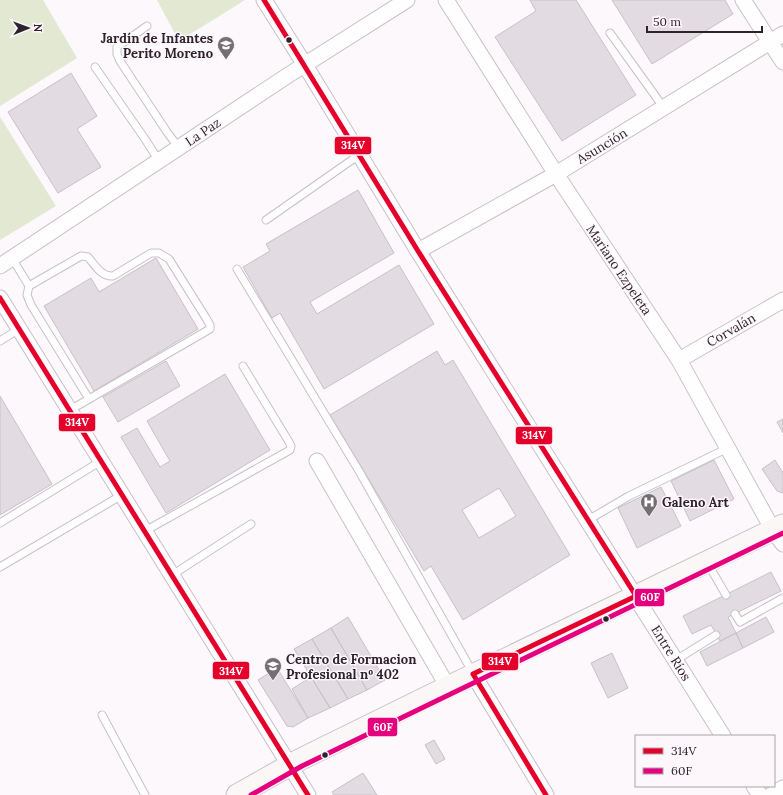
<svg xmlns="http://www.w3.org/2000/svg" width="783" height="795" viewBox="0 0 783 795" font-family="Lora,serif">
  <rect width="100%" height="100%" fill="#fcf8fb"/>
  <!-- green -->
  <path fill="#e2e8d2" d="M0,0H43L77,58L0,106Z
    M157,0H245L179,41Z
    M0,117L56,206L0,240Z"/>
  <!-- building -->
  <path fill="#e2dbe1" stroke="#c8c1c7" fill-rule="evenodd" d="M530,0H576L636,95L562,141L495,37L536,11Z
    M612,0H725L733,14L652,64Z
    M71,73L97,116L77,129L101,167L58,193L8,112Z
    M358,190L394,253L310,302L317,314L399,265L434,324L324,389L280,313L272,318L243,267L270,251L266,244Z
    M156,258L198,329L94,391L44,306L91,278L99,292Z
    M437,351L445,365L453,360L570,555L463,620L431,566L424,571L330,415ZM499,488L516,516L479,538L462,510Z
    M166,361L180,386L118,422L103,397Z
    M225,374L270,450L166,513L121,437L137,428L160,467L170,461L147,421Z
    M0,396L52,484L0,515Z
    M783,419V433L777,422Z
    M714,460L734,499L690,521L671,481Z
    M775,460L783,473V493L777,491L762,469Z
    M661,487L681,526L637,548L618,508Z
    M771,572L781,591L728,617L736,633L720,641L711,625L692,634L683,616Z
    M348,617L385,680L367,690L331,628Z
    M766,617L774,632L743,648L736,633Z
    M331,628L367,690L348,699L312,639Z
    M736,633L743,648L707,666L700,652Z
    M312,639L348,699L330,708L294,649Z
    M612,653L628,688L608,698L591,663Z
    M277,668L308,718L293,727L287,726L258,680Z
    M311,677L330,708L308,718L292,689Z
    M434,740L445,759L436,764L425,745Z
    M363,773L377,795H334L332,792Z"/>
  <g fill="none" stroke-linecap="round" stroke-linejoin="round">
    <defs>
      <path id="lane" d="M147,26L117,47V54L120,61L167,132L179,148
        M610,33L664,108
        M95,67L145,139L159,161
        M266,220L359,155
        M12,258L29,286
        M237,269L359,471L473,673
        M0,341L19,329
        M70,410L210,329V325L206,318L169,259L159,253H151L113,276C101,277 95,265 88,257L81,256L29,286L27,295L31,305L89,399
        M588,520L629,496L728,448
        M0,523L101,461
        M145,531L290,450L291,446L289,442L243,366
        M708,564L726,595
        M0,567L122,495
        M172,575L251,524
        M735,614L740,622L783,598
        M676,660L716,635
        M102,715L145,795"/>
      <path id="street" d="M264,0L305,65L418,251L723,736
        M446,0L556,174L679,360L773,530L783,544
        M743,0L783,62
        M418,251L556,174L783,34
        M0,266L290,74L407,0
        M0,298L308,795
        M679,360L783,300
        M317,461L448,687
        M473,674L546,795
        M754,786L760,795
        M771,795L783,788"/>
      <path id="secondary" d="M237,795L299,760L427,697L783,525"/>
    </defs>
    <!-- lane casing -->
    <use href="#lane" stroke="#c8c1c7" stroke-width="9"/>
    <!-- street casing -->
    <use href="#street" stroke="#c8c1c7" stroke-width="17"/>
    <!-- secondary casing -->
    <use href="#secondary" stroke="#c8c1c7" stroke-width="23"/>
    <!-- lane -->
    <use href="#lane" stroke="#fffefe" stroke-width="7"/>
    <!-- street -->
    <use href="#street" stroke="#fffefe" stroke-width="15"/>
    <!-- secondary -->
    <use href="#secondary" stroke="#faf7f6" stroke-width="21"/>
    <defs>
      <path id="bus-1" d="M264,0L418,251L636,596L473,674L546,795
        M0,298L308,795"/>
      <path id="bus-2" d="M251,795L302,766L783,533"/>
    </defs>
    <!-- bus-1 casing -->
    <use href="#bus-1" stroke="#fdf7fc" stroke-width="8"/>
    <!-- bus-2 casing -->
    <use href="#bus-2" stroke="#fdf7fc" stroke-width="8"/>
    <!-- bus-1 -->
    <use href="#bus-1" stroke="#e4002b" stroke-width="5"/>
    <!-- bus-2 -->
    <use href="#bus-2" stroke="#e5007d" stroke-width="5"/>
  </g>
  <!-- icons -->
  <defs>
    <symbol id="school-pin" viewBox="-11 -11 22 30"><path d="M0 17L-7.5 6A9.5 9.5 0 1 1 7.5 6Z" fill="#756e74" stroke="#fdf7fc"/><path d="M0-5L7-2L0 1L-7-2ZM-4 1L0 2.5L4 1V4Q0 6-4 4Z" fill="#fff"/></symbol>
    <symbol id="hospital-pin" viewBox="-11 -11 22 30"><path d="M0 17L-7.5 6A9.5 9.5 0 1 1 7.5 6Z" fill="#756e74" stroke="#fdf7fc"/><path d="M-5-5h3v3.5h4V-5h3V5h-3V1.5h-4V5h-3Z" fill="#fff"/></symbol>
  </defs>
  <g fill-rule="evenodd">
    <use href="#school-pin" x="216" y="35" width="20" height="27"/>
    <use href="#hospital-pin" x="639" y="492" width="20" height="27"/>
    <use href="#school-pin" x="263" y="656" width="20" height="27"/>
  </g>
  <!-- markers -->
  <g fill="#2d232c" stroke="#fdf7fc" stroke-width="1.5">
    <circle cx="289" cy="40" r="3.5"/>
    <circle cx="606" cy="619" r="3.5"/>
    <circle cx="325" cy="755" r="3.5"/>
  </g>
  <g text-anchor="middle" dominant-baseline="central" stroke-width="3" stroke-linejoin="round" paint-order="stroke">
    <!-- poi labels -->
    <g font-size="13" font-weight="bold" fill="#2d232c" stroke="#fdf7fc" text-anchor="start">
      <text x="213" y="38" text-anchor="end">Jardín de Infantes<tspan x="213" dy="15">Perito Moreno</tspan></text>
      <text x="662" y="502">Galeno Art</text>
      <text x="286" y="659">Centro de Formacion<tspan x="286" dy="15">Profesional nº 402</tspan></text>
    </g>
    <!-- street labels -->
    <g font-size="13" fill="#2d232c" stroke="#fdf7fc">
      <text transform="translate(203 132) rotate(-34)">La Paz</text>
      <text transform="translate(602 146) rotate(-31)">Asunción</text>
      <text transform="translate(619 270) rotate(56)">Mariano Ezpeleta</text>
      <text transform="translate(731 330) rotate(-30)">Corvalán</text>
      <text transform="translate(671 653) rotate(58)">Entre Ríos</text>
    </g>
  </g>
  <g stroke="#fdf7fc" stroke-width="1.5">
    <rect x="334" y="136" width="38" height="19" rx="4" fill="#e4002b"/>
    <rect x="58" y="413" width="38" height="19" rx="4" fill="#e4002b"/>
    <rect x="515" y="426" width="38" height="19" rx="4" fill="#e4002b"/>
    <rect x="634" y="588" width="31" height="19" rx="4" fill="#e5007d"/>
    <rect x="481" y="652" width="38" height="19" rx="4" fill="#e4002b"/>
    <rect x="212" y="661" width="38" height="19" rx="4" fill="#e4002b"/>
    <rect x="367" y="717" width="31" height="20" rx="4" fill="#e5007d"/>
  </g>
  <g font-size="11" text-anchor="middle" font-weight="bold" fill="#fff">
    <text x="353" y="149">314V</text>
    <text x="77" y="426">314V</text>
    <text x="534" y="439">314V</text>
    <text x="650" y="601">60F</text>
    <text x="500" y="665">314V</text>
    <text x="231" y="675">314V</text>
    <text x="383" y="731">60F</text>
  </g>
  <!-- legend -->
  <rect x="635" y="735" width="140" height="52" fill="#fdf7fc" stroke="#aaa2a9"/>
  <rect x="643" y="748" width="20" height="6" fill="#e4002b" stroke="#aaa2a9"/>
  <text x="671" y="755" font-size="12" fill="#2d232c">314V</text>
  <rect x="643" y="768" width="20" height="6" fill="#e5007d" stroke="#aaa2a9"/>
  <text x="671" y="775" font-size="12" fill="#2d232c">60F</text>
  <!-- north arrow -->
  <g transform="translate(28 28) rotate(89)" stroke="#fdf7fc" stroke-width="3" paint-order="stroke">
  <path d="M0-3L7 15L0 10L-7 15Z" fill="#2d232c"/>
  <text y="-6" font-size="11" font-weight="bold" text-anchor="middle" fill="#2d232c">N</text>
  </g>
  <!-- scale -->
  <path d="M647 26v6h115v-6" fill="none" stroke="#2d232c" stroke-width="2"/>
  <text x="653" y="26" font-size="12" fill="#2d232c" stroke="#fdf7fc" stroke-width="3" paint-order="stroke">50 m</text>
</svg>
